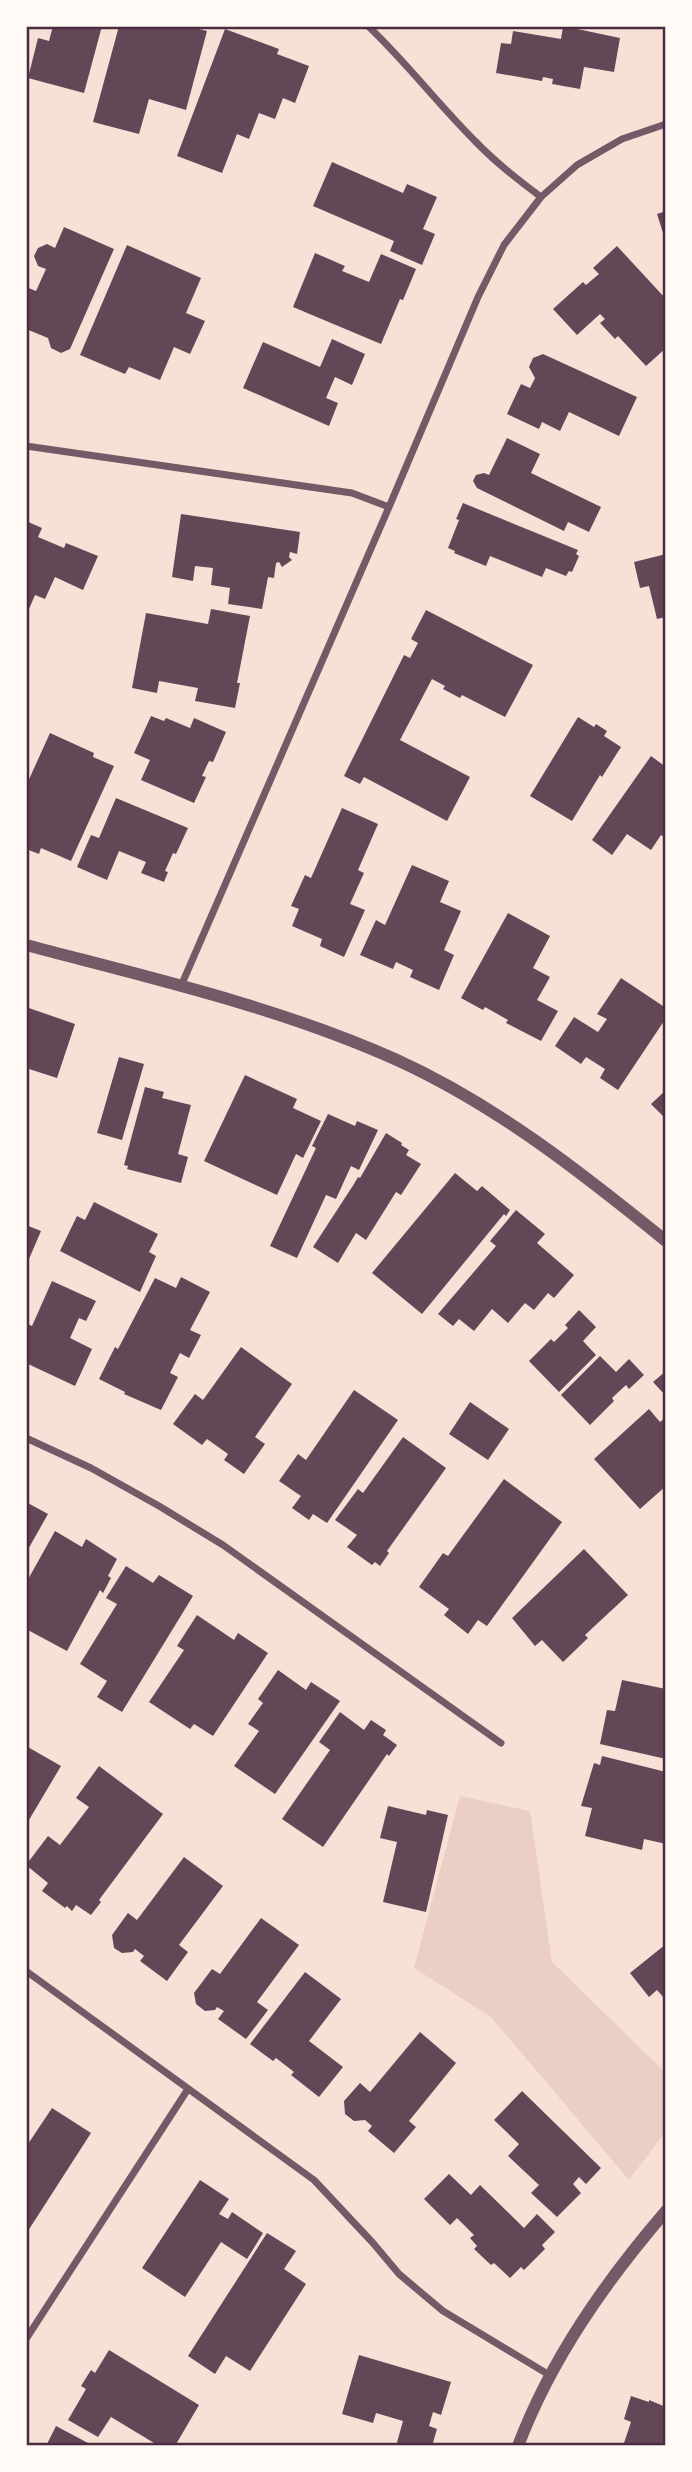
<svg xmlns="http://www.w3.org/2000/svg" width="692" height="2472" viewBox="0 0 692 2472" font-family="Karla,sans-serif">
  <rect width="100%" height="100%" fill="#f7e1d7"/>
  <!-- green -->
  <path fill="#ebcfc5" d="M460,1796L530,1811L552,1962L666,2073V2131L629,2180L491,2017L414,1968Z"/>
  <!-- building -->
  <path fill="#644757" d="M53,26H102L84,93L28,78L38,38L49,41Z
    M119,26H188L207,31L186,110L149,99L139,134L93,122Z
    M563,26L620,38L614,72L584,67L580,89L552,84L553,79L543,77L542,81L496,73L501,43L511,44L513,31L561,39Z
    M225,29L279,49L277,54L309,66L295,103L283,98L275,119L259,113L249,139L237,134L222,173L177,156Z
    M332,162L403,193L407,184L437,197L423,229L435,234L422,265L390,251L394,241L313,206Z
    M666,211V239H665L657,214Z
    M64,227L114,249L70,349L61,353L51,348L48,338L26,329V287L36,291L46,269L38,266L34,256L38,248L47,244L55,248Z
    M127,245L201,278L186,313L205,321L190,354L174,347L160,380L129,367L125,374L80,355Z
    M617,246L666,299V348L646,366L618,336L615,339L600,323L605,319L600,314L577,335L553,309L583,282L586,285L599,274L593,268Z
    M315,253L345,266L342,271L369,282L381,254L416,269L403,300L400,299L381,344L293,307Z
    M332,339L365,354L352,385L335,377L326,398L338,403L329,426L243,388L263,342L320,367Z
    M543,354L637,397L619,436L569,412L560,431L542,422L539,429L507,414L521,384L530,388L535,378L529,367L533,358Z
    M507,438L540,454L531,473L601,507L589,532L568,522L564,531L477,488L473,481L476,475L484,473L489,475Z
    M463,503L578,550L576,554L579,556L572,572L569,571L566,576L546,568L542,577L490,556L486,566L454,553L455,551L448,548L459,520L456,519Z
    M181,514L300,532L297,554L290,552L289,557L292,560L282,567L279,562L276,563L274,578L268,577L262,609L228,604L230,588L211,585L213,568L195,566L193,581L172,577Z
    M26,521L42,528L38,537L64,548L66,543L98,556L83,590L55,577L45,599L35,595L29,609L26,608Z
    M666,554V617L657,619L649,586L640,588L634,562Z
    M211,609L250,616L237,683H240L235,708L195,701L198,688L159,681L157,693L132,688L146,613L208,624Z
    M426,610L533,665L505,717L462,695L460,698L443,689L445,686L432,679L400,740L470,777L447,821L364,777L360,784L344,776L404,655L410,658L418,643L411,639Z
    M151,716L164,721L166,718L190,728L194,718L226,732L213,762L209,761L202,776L206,777L194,803L141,780L150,760L134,753Z
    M578,717L594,727L596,724L607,731L604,736L621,747L602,777L600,775L572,821L530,796Z
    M50,733L94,753L93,757L114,766L71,861L41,848L39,854L26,849V786Z
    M651,756L666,767V838L661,835L651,850L627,834L612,855L592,840Z
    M116,798L188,828L176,854L173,853L165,871L168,872L164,882L141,873L146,862L119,851L107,880L77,867L91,835L99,838Z
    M342,808L378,824L358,870L364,873L350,904L365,910L344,957L320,946L322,939L292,926L299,909L291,906L305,875L311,878Z
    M412,865L449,881L440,902L461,911L444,950L454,955L439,990L410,977L413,970L396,962L393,969L360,955L376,920L385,925Z
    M508,913L550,936L533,968L550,977L537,1000L558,1011L541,1041L506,1023L508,1020L485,1007L483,1010L461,998Z
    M621,978L666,1008V1018L618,1090L600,1078L605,1069L586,1057L581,1064L555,1046L574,1017L598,1032L607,1019L597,1014Z
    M26,1007L75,1024L57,1078L26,1068Z
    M119,1057L144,1064L122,1140L97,1133Z
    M245,1075L297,1099L293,1108L321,1121L303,1158L296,1154L277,1195L204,1161Z
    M145,1087L164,1092L162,1098L191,1105L178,1154L188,1157L181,1183L127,1169L128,1166L124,1165Z
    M666,1090V1119L651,1104Z
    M328,1114L355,1126L357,1121L378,1130L359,1170L351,1166L336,1199L326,1195L297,1258L270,1246L316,1148L312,1146Z
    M386,1133L402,1143L401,1145L409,1150L406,1155L421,1164L401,1195L396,1192L366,1240L356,1233L338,1263L313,1247L354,1184L358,1177L360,1178Z
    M455,1173L477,1191L482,1186L510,1210L506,1216L504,1214L422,1314L372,1273Z
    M94,1202L158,1234L149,1252L156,1256L140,1292L60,1251L77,1216L85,1220Z
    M516,1210L545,1234L537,1243L574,1275L554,1298L548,1293L534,1310L525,1303L508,1323L492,1309L474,1331L459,1319L453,1326L438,1314L496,1246L490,1241Z
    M26,1225L41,1231L26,1266Z
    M181,1277L210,1292L190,1330L201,1335L189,1358L180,1353L170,1373L178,1377L161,1410L124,1394L125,1392L99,1379L115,1347L118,1349L155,1278L176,1288Z
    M52,1281L96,1301L86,1321L79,1318L70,1338L92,1349L75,1386L26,1363V1323L32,1326Z
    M579,1310L596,1327L583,1341L596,1355L559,1392L529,1361L551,1339L554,1342L568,1328L565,1325Z
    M241,1347L292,1384L255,1437L265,1444L244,1474L224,1460L228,1454L207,1439L202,1445L173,1424L195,1394L203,1400Z
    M600,1356L616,1372L629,1359L644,1375L629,1389L626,1385L612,1398L614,1401L590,1425L561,1395Z
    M666,1371V1396L653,1382Z
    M354,1390L398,1420L327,1523L313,1514L309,1520L292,1508L301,1496L279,1481L298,1454L306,1460Z
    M470,1402L509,1429L488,1460L449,1434Z
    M649,1409L660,1422L666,1417V1486L640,1509L594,1459Z
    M403,1437L446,1468L387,1551L389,1553L380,1566L375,1562L372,1565L347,1547L357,1535L335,1520L358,1489L363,1493Z
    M504,1479L562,1522L487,1626L478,1620L468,1634L444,1615L449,1609L419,1587L443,1553L448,1556Z
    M26,1502L48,1514L26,1553Z
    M55,1531L82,1547L86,1539L117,1559L108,1576L111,1578L103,1593L100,1590L67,1651L26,1629V1583Z
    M584,1549L628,1595L585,1635L588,1638L563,1662L542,1640L535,1646L512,1618Z
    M126,1566L153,1583L159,1575L193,1596L122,1712L97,1697L107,1681L80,1664L117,1604L106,1598Z
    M197,1615L234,1640L238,1633L268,1653L213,1736L194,1724L190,1729L149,1702L184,1650L177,1646Z
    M278,1670L306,1690L311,1682L340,1701L275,1794L234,1766L259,1731L248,1724L263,1703L258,1699Z
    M622,1680L666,1689V1759L600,1744L607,1710L615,1711Z
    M340,1712L364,1730L371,1720L386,1730L383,1735L397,1745L389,1756L387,1754L323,1847L282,1819L330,1750L319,1742Z
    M26,1746L61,1766L26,1825Z
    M602,1756L666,1772V1844L644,1839L642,1850L585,1836L592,1808L581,1806L594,1763L600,1765Z
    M99,1766L163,1814L99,1900L101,1902L91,1915L76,1905L72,1911L67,1906L65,1908L42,1891L48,1883L26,1865L48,1836L60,1845L89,1807L76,1798Z
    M388,1806L426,1815L427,1810L448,1815L426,1912L383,1902L397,1842L380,1838Z
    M184,1857L223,1886L179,1945L188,1952L167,1981L140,1961L144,1956L135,1949L133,1952L122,1953L114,1948L112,1935L128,1913L137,1920Z
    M261,1918L299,1945L257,2002L268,2010L246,2039L218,2019L224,2011L217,2007L215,2010L205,2011L196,2004L194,1993L212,1969L220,1974Z
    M666,1944V2000L657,1990L649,1997L630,1973Z
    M305,1972L341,1999L309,2041L343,2067L319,2097L291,2075L294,2072L276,2058L273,2061L250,2044Z
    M420,2032L456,2063L409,2121L416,2127L394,2153L368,2131L372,2126L365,2120L354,2121L345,2114L344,2101L360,2083L370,2092Z
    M522,2091L601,2168L586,2184L579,2177L573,2184L581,2193L557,2217L531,2193L539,2185L508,2156L519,2144L494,2120Z
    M52,2108L91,2133L26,2234V2147Z
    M449,2174L471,2195L480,2185L524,2228L537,2214L555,2232L542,2245L545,2249L524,2270L521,2267L510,2278L494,2263L491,2265L474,2249L477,2246L470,2238L474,2235L457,2218L450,2225L424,2199Z
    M200,2180L229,2199L219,2214L228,2219L232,2212L263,2233L247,2259L221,2242L185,2297L142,2268Z
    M267,2233L296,2251L284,2269L306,2284L250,2371L226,2356L215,2374L188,2356Z
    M109,2350L199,2405L175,2446H159L111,2417L98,2437L68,2420L86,2389L81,2386L91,2370L95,2373Z
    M359,2355L451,2382L441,2415L433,2412L429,2426L437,2429L432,2446H396L403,2421L376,2413L373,2423L342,2414Z
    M631,2396L649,2402V2400L666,2407V2446H623L631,2422L624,2419Z
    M56,2426L88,2443L86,2446H46Z"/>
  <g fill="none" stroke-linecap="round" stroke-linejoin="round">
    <!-- minor -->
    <path stroke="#755966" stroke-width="7" d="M368,26C406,62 438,104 475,141C495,162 518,180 541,197
      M26,446L352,493L389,507
      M181,986L389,507L478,297L504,245L541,197L577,165L622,139L666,124
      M26,1438L91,1468L159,1506L223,1545L501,1743
      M26,1971L314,2180L373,2243L399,2274L443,2311L551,2376
      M26,2339L188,2089"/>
    <!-- tertiary -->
    <path stroke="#755966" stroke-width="12" d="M26,945C151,978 279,1007 397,1060C496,1105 582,1173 666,1241
      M518,2446C551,2359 605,2282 666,2211"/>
  </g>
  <!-- border -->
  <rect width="692" height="2472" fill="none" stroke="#fffaf5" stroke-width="56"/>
  <rect x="28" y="28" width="636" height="2416" fill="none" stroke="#4a2c40" stroke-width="2.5"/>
</svg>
